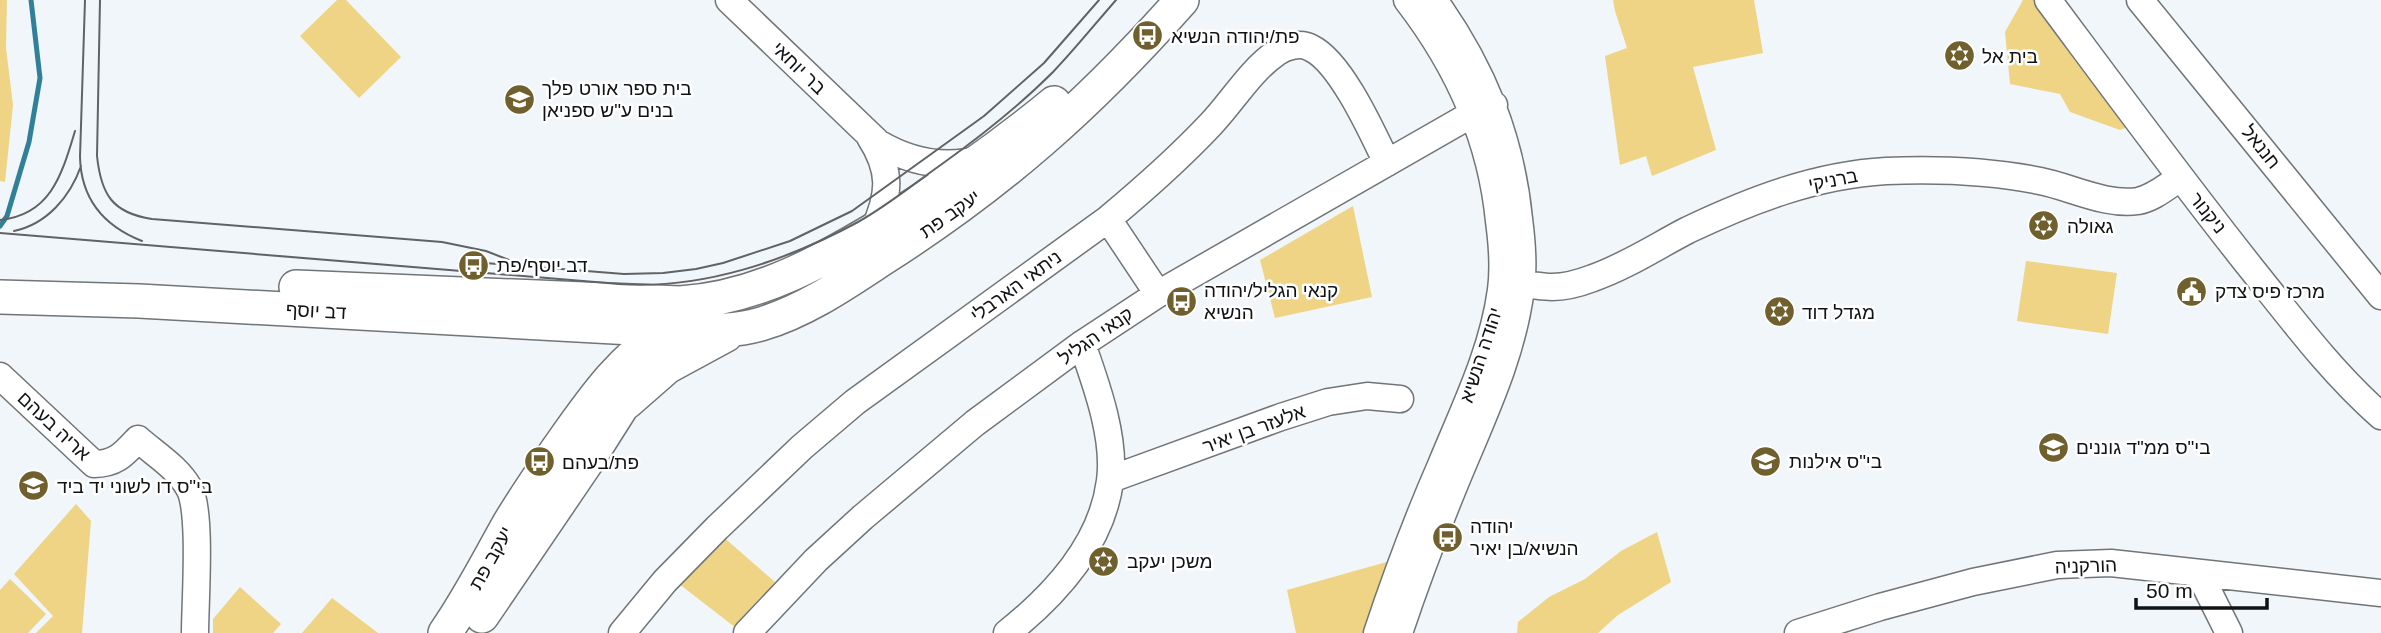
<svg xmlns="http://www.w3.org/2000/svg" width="2381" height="633" viewBox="0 0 2381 633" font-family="Helvetica,'Noto Sans Hebrew',sans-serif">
  <rect width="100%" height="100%" fill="#f0f6f9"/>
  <!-- green -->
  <path fill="#eed484" d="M0,0H7L6,48L13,105L5,182L0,181Z
    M337,0H346L401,57L359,98L300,36Z
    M1613,0H1754L1763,53L1693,67L1716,150L1652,176L1646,156L1620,165L1605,56L1627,48L1615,11Z
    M2023,0H2042L2133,125L2120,130L2070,112L2060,94L2010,84L2005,32Z
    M1353,206L1372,297L1275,318L1260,260Z
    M2026,261L2117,273L2108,334L2017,321Z
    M76,504L91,521L82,633H36L53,616L14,574Z
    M1657,532L1671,582L1618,615L1598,633H1517L1518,622L1549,597L1585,579L1621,551Z
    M720,534L775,582L736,628L674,580Z
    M1390,561L1363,633H1296L1287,590Z
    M10,579L46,614L28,633H0V590Z
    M240,587L281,624L273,633H213V619Z
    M332,598L378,633H302Z"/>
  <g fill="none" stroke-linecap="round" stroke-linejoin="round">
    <!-- stream -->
    <path stroke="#318099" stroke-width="5" d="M0,226L7,216L29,142L40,78L31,0"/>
    <defs>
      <path id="minor" d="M729,0L878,143C910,162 945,169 981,159
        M2048,0C2115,90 2181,180 2251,268C2292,319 2331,372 2381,416
        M2140,0L2381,296
        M870,137C892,171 890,194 874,230
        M1108,219L1158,294
        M1501,291C1516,279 1534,287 1552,287C1566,287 1580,283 1593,278C1627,266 1657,246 1688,230C1751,200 1816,175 1886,171C1936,169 1991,171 2040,181C2071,187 2106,206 2138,201C2154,198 2167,186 2180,178
        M0,376L94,464C116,464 124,454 138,439C155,454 178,468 189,488C202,511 195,602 195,633
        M1111,479L1281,417L1328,402L1367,396L1400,399
        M2199,573L2229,633
        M622,633L665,581L717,528L802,447L855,402L1108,219C1144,189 1179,158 1211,124C1232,102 1250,71 1276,53C1285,46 1301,42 1311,48C1341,62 1373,134 1387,163
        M747,633L816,560L863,517L975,423L1082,344L1158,294L1474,113L1494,105
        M1007,633C1055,595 1102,544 1110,481C1116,438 1096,384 1082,344
        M1377,633C1396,576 1417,520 1441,465C1464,409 1493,351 1501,290C1504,268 1502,243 1499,221C1491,138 1458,66 1407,0
        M1399,633C1417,579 1437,527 1459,474C1484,414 1513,354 1521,288C1524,266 1522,242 1519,219C1511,137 1482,67 1434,0
        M1798,633L1880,607L1973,582L2057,565L2111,563L2381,593"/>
      <path id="major" d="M296,287L680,303C760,298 826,259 892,219C949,183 1002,146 1054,103
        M0,297L139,301L687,331C712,331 737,331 761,324C805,311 844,284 882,259C1000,184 1089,105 1182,0
        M627,402L667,367L726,335
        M482,616L586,463L624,403L637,369L638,345
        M445,633C470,597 489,559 510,522C525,497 541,474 557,450C593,399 619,360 672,325"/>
    </defs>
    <!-- minor casing -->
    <use href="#minor" stroke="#707577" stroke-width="29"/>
    <!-- major casing -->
    <use href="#major" stroke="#707577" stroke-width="36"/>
    <!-- minor -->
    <use href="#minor" stroke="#fff" stroke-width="26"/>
    <!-- major -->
    <use href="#major" stroke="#fff" stroke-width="33"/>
    <!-- tram -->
    <path stroke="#606365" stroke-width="2" d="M85,0L80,157C81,199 104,226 142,241
      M100,0L97,156C101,194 112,213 152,219L442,242L486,251L509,260
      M0,220C51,215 62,174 75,131
      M14,231C47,224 70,197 81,166
      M0,233L619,284C701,290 786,261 858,222C887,206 915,183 942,164C981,136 1019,106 1053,72C1075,49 1095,24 1116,0
      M460,261L624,274L663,273L696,269L723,263L790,241L852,211L984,116L1044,63L1099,0"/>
  </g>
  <!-- icons -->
  <defs>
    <symbol id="bus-disc" viewBox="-11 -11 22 22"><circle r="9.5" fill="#70602d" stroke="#fff"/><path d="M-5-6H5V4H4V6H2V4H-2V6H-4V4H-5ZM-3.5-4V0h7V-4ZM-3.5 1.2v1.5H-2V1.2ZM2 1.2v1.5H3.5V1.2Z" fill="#fff"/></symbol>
    <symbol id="synagogue-disc" viewBox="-11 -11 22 22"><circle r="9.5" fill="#70602d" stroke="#fff"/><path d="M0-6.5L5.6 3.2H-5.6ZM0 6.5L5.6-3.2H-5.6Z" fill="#fff"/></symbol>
    <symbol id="school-disc" viewBox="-11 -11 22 22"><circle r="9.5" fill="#70602d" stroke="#fff"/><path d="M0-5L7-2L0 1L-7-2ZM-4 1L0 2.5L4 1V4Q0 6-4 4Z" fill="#fff"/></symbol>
    <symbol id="civic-disc" viewBox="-11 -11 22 22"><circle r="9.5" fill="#70602d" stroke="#fff"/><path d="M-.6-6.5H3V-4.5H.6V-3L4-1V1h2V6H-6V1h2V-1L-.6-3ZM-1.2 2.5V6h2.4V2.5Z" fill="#fff"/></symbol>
  </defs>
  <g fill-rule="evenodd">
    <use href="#bus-disc" x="1130" y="18" width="35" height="35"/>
    <use href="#synagogue-disc" x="1942" y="38" width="35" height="35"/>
    <use href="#school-disc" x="502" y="82" width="35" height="35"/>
    <use href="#synagogue-disc" x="2026" y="208" width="35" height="35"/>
    <use href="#bus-disc" x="456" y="248" width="35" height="35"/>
    <use href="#civic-disc" x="2174" y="274" width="35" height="35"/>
    <use href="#bus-disc" x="1164" y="284" width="35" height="35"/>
    <use href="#synagogue-disc" x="1762" y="294" width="35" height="35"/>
    <use href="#school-disc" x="2036" y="430" width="35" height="35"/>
    <use href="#school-disc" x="1748" y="444" width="35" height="35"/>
    <use href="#bus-disc" x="522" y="444" width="35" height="35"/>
    <use href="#school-disc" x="16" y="468" width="35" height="35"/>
    <use href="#bus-disc" x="1430" y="520" width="35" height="35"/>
    <use href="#synagogue-disc" x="1086" y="544" width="35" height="35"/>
  </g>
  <g text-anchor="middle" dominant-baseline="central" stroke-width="5" stroke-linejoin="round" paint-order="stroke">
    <!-- poi labels -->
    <g font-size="19" fill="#101213" stroke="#fff" text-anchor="start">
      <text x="1171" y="36">פת/יהודה הנשיא</text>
      <text x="1982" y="56">בית אל</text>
      <text x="542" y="88">בית ספר אורט פלך<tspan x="542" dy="22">בנים ע"ש ספניאן</tspan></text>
      <text x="2067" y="226">גאולה</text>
      <text x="497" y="265">דב יוסף/פת</text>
      <text x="1204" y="290">קנאי הגליל/יהודה<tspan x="1204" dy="22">הנשיא</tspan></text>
      <text x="2215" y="291">מרכז פיס צדק</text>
      <text x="1802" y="312">מגדל דוד</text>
      <text x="2076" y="447">בי"ס ממ"ד גוננים</text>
      <text x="1789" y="461">בי"ס אילנות</text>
      <text x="562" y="462">פת/בעהם</text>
      <text x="57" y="486">בי"ס דו לשוני יד ביד</text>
      <text x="1470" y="526">יהודה<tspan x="1470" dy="22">הנשיא/בן יאיר</tspan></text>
      <text x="1127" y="561">משכן יעקב</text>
    </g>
    <!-- street labels -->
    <g font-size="19" fill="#101213" stroke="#fff">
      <text transform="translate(799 68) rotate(44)">בר יוחאי</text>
      <text transform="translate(2261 147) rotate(51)">חננאל</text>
      <text transform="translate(1833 180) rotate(-11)">ברניקי</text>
      <text transform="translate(2208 213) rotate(51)">ניקנור</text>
      <text transform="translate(950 214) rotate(-35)">יעקב פת</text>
      <text transform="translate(1016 286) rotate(-36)">ניתאי הארבלי</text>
      <text transform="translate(316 311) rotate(3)">דב יוסף</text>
      <text transform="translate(1096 336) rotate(-35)">קנאי הגליל</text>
      <text transform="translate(1481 355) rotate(-72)">יהודה הנשיא</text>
      <text transform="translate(54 426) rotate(43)">אריה בעהם</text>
      <text transform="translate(1254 429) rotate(-20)">אלעזר בן יאיר</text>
      <text transform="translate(491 558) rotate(-61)">יעקב פת</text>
      <text transform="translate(2086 566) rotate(-2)">הורקניה</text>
    </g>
  </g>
  <!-- scale -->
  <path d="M2136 598v10h131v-10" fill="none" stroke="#101213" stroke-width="3.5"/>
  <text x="2146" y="598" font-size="21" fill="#101213" stroke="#ffffff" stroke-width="5" paint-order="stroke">50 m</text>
</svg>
